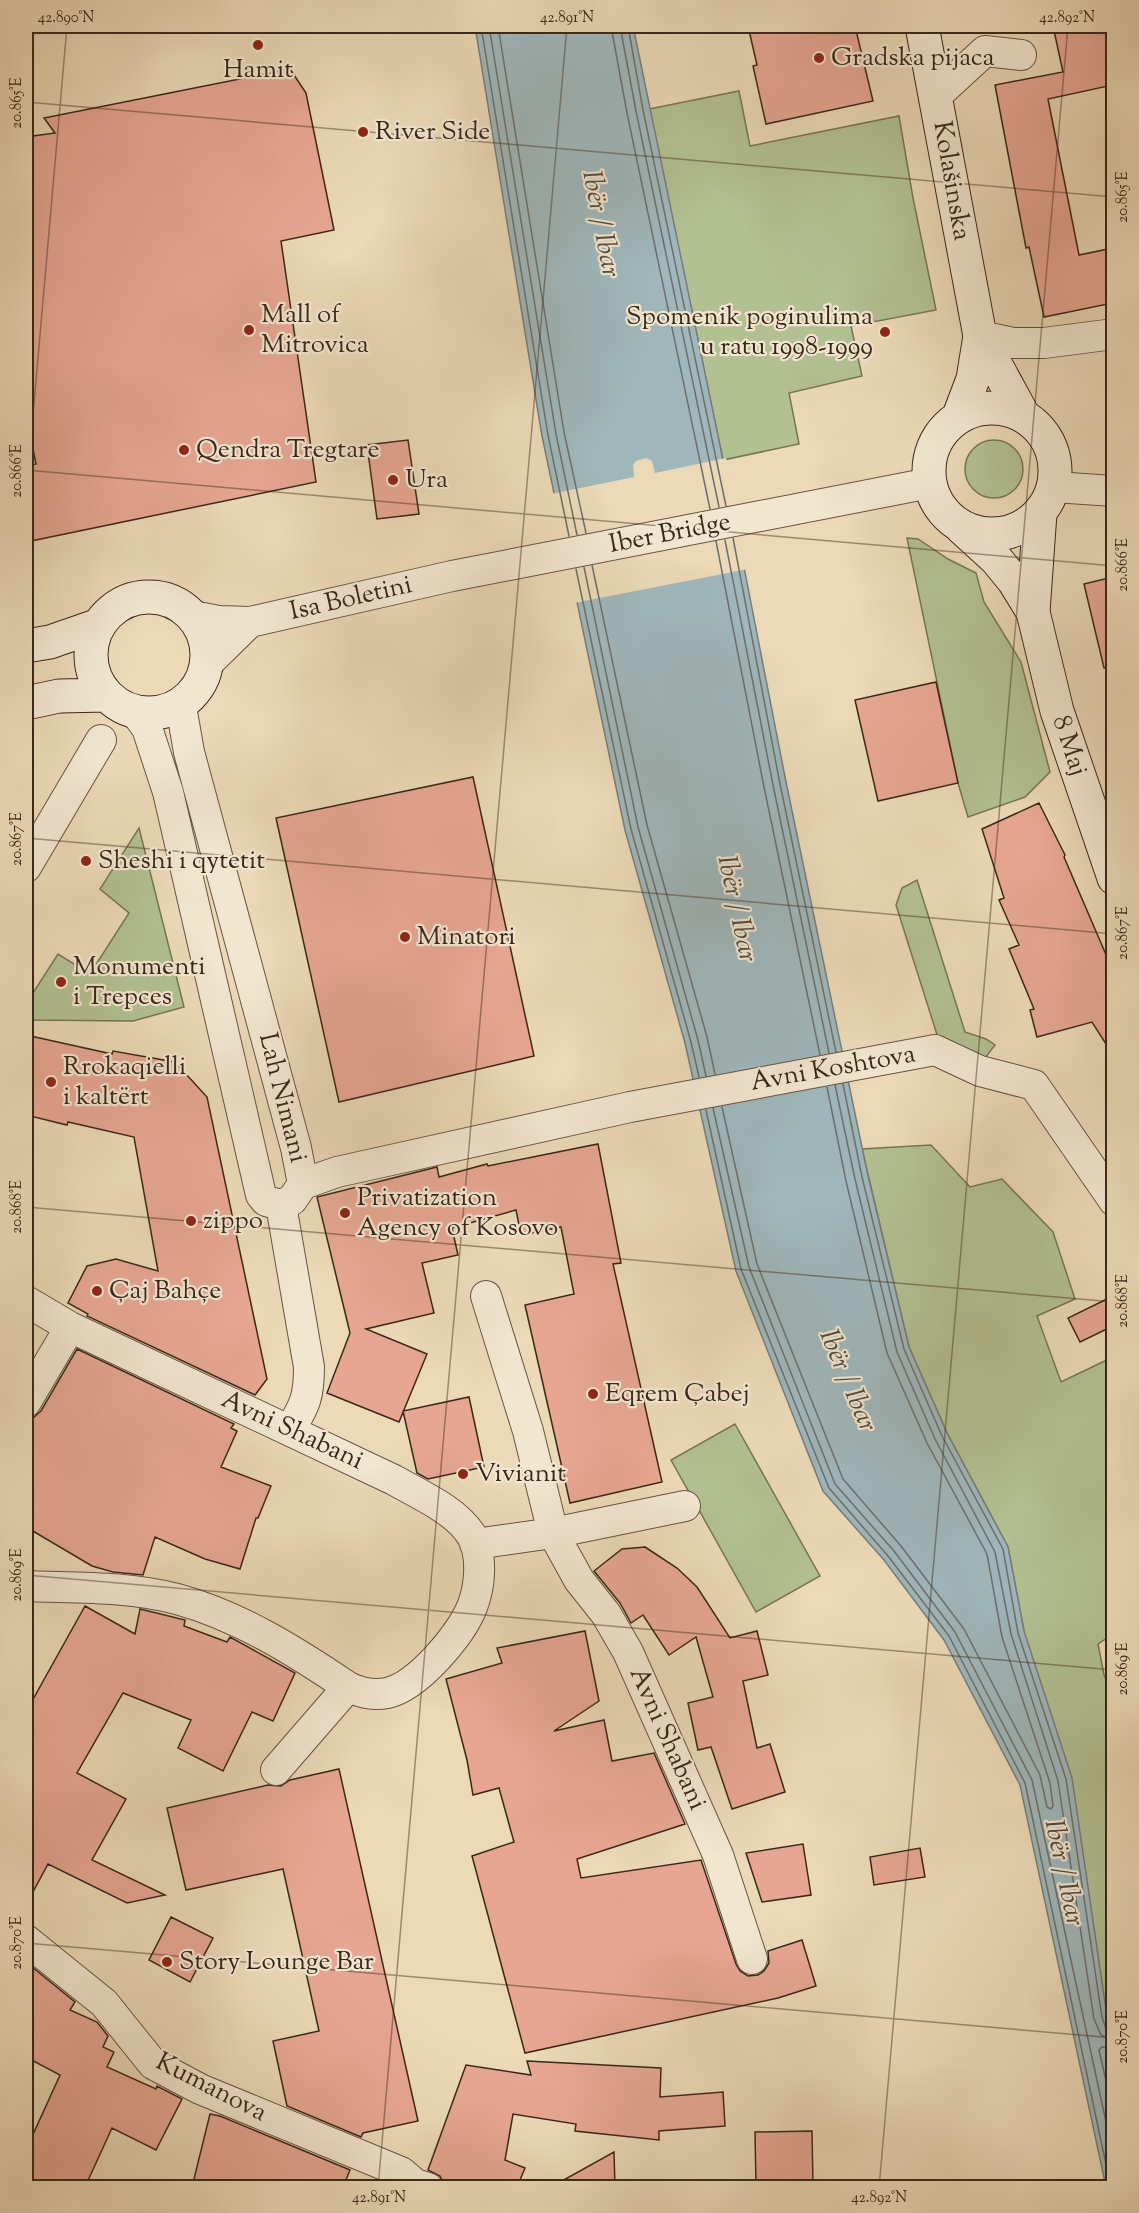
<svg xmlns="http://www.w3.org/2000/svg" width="1139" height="2213" viewBox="0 0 1139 2213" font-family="'Sorts Mill Goudy',serif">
  <rect width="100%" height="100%" fill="#ebd9b7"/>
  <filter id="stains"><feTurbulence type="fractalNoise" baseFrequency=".00333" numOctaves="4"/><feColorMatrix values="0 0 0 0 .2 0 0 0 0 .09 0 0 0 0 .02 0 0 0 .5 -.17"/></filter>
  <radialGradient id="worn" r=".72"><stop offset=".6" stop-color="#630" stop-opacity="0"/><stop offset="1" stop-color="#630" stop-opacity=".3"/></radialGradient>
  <!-- green -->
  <path fill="#b2c092" stroke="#767455" stroke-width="1.5" d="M739,91L750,146L899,116L913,198L936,310L851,326L862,376L789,393L799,444L723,460L649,109Z
    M965 469a29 29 0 1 1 58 0a29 29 0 1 1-58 0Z
    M907,538L918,539L948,559L976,573L984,602L1021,662L1050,772L1025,797L968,817L958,783Z
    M139,828L184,1007L133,1021L26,1020V1004L58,954L90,974L129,913L100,889Z
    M917,880L965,1032L986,1039L995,1045L982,1062L939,1041L896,905L902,888Z
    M931,1145L970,1187L1002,1179L1053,1232L1075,1299L1037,1316L1061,1382L1113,1357V1634L1098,1644L1104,1675L1114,1699L1113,2034L1107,2016L1024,1631L1008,1547L947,1433L909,1347L862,1149Z
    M735,1424L820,1576L756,1612L671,1460Z"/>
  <!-- water -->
  <path fill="#9fb7bb" stroke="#777d7a" stroke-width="1.5" d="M475,26H633L723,460L786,782L868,1176L909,1347L947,1433L1008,1547L1024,1631L1072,1778L1107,2016L1113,2034V2187H1106L1020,1785L944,1640L884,1560L823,1491L736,1271L685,1043L625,830L542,436Z"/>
  <!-- pier -->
  <path fill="#ebd9b7" d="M646,458L652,461L655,473L726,458L748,569L574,603L551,494L634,477L633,465L636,461Z"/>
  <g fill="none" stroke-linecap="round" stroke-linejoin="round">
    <!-- shore -->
    <path stroke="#6c6f6a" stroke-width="1.5" d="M481,26L548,435L569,536
      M489,26L556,434L577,535
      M498,26L564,432L586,533
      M611,26L627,113L710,509
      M620,26L636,111L719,507
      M628,26L643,110L726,506
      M733,538L780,784L836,1052
      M725,540L773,785L829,1053
      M716,541L764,787L820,1055
      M592,565L647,825L707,1037L715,1074
      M584,567L638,827L698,1040L706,1076
      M576,569L631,829L691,1042L699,1077
      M843,1084L862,1177L904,1349L942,1436L1003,1549L1018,1633L1066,1779L1102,2017L1106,2029L1114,2032
      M835,1085L855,1179L897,1352L935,1439L995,1552L1011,1634L1058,1781L1094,2019L1101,2035L1114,2040
      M722,1107L757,1264L843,1479L901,1546L964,1629L1040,1775L1047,1807L1051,1809L1053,1806L1050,1783L1002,1637L987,1554L927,1443L887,1353L846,1181L827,1087
      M713,1108L749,1267L835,1484L894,1551L955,1632L1032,1780L1114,2159
      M706,1110L741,1269L829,1488L888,1556L949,1636L1025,1783L1111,2188
      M1114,2049L1102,2047L1099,2050L1114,2116"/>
  </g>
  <!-- building -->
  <path fill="#e7a693" stroke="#3a2718" stroke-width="1.5" d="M748,26H855L873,101L766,124L753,66L757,65Z
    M1053,26H1110L1113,42V85L1048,99L1079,255L1113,248V303L1044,317L1029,247L1026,248L995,85L1063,72Z
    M290,69L306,93L334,230L281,241L316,482L26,542V466L36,464L26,415V137L55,133L44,118Z
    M408,440L419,514L377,519L367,445Z
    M1113,577V667L1104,668L1084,584Z
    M936,682L958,783L878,801L855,700Z
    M473,777L534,1056L339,1102L276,818Z
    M1039,803L1065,855L1064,857L1113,971V1055L1092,1022L1037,1037L1030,1010L1034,1009L1009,949L1019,945L999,900L1004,898L982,829Z
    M26,1035L112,1054L113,1051L175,1062L207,1097L267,1379L255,1395L87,1316L88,1314L68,1303L87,1266L116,1259L158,1271L134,1137L68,1122L67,1125L26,1115Z
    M598,1144L621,1263L613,1264L662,1482L570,1503L525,1305L574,1294L561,1227L521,1235L516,1210L452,1228L458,1255L422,1263L434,1313L366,1329L427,1354L399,1422L327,1393L350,1333L317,1197L437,1167L439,1177L487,1164L488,1166Z
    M1113,1296V1326L1080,1342L1068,1318Z
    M77,1349L234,1424L231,1428L237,1431L221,1467L271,1486L258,1518H256L240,1569L205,1559L155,1537L143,1575L113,1572L92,1566L26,1527V1419L34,1417L41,1411Z
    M469,1397L484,1467L428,1479L417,1473L403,1411Z
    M645,1547L677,1568L697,1587L730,1638L757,1631L768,1675L743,1681L757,1748L770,1744L785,1792L732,1809L711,1747L698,1750L688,1703L713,1697L696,1637L669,1655L643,1615L631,1623L620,1603L594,1571L622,1549Z
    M85,1606L135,1634L140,1609L185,1620L184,1626L227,1642L230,1637L295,1673L273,1721L252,1712L223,1771L178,1748L191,1720L123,1693L77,1773L126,1799L92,1860L165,1895L127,1903L48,1864L26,1905V1712Z
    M585,1631L599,1701L554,1731L604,1720L612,1761L654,1753L685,1824L577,1859L581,1878L701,1860L736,1964L740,1971L748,1976L758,1975L764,1971L769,1963L768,1951L802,1940L816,1986L778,1998L525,2053L472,1856L514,1842L499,1788L473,1795L467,1760L446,1679L502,1663L497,1648Z
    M339,1769L418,2121L363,2133L361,2137L287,2106L273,2041L319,2031L283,1869L186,1890L167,1808L268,1785L281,1786L290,1780Z
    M803,1844L811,1895L762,1902L746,1853Z
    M920,1848L925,1877L874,1885L870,1857Z
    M171,1917L213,1938L190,1982L149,1960Z
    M26,1962L75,2002L70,2010L97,2022L108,2036L103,2047L114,2052L107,2067L156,2089L157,2086L182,2099L156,2150L112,2128L85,2187H26V2150L60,2075L26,2057Z
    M527,2061L661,2068L660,2097L723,2092L725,2126L659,2131V2140L575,2131L576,2124L513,2114L505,2160L525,2168L517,2187H450L445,2186L440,2176L428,2170L466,2065L531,2075Z
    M210,2114L220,2116L350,2170L343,2187H192Z
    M812,2131L813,2187H756L755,2132Z
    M614,2152L615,2187H551Z"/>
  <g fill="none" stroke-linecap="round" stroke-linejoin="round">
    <defs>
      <path id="street" d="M936,96L985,51L1021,55
        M980,336L1013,343H1044L1114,334
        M1054,487L1114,491
        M192,616L219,621L250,622L452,576L930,483
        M206,665L250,622
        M135,712L147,728L168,792L261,1195L266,1201L281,1205L292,1200L303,1184L296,1148L189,752L182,712L183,702
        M26,867L101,740
        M303,1184L337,1172L630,1107L935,1050L980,1071L1034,1085L1114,1201
        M281,1205L309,1367C309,1397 305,1405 290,1430
        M486,1296L528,1431L553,1533L579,1580L606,1614L628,1652L718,1855L752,1959
        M26,1301L70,1327L394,1480C420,1495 456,1510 472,1536C483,1556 480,1587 472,1607C461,1635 417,1687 387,1693C373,1696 361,1693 348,1687C295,1651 239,1616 177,1599C128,1586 75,1588 26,1586
        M26,1402L70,1327
        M475,1544L553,1533L685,1506
        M276,1770L348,1687
        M26,1940L104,2003L153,2064L200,2089L401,2172L415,2184L428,2188"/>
      <path id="secondary" d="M922,26L980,336L1023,415
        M929 471a63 63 0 1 1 126 0a63 63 0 1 1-126 0Z
        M959,416L973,379L980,336
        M1040,513L1033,612L1057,711L1114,878
        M961,527L996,559L1014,581L1033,612
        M91 655a58 58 0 1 1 116 0a58 58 0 1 1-116 0Z
        M26,646L50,642L99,625
        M26,703L59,696L107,695"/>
    </defs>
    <!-- street casing -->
    <use href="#street" stroke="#665440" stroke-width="32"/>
    <!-- secondary casing -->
    <use href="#secondary" stroke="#3a2718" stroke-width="35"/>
    <!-- street -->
    <use href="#street" stroke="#f2e6d0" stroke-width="30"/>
    <!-- secondary -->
    <use href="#secondary" stroke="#f2e6d0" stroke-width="33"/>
  </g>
  <!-- ticks -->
  <path fill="none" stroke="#3a2718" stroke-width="1.5" stroke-opacity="0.45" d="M26,102L1114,197M26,470L1114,566M26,495L67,26M26,838L1114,934M26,1207L1114,1302M26,1575L1114,1670M26,1943L1114,2038M378,2188L567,26M879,2188L1068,26"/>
  <!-- markers -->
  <g fill="#8f2418" stroke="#f2e6d0" stroke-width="2">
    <circle cx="258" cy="45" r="6"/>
    <circle cx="819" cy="58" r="6"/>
    <circle cx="363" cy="132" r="6"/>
    <circle cx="249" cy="330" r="6"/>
    <circle cx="885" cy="332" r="6"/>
    <circle cx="184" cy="450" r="6"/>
    <circle cx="393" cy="480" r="6"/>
    <circle cx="86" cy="861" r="6"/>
    <circle cx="405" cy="937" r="6"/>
    <circle cx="61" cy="982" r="6"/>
    <circle cx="51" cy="1082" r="6"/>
    <circle cx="345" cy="1213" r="6"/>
    <circle cx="191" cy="1221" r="6"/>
    <circle cx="97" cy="1291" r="6"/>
    <circle cx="593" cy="1394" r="6"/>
    <circle cx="463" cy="1474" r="6"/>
    <circle cx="167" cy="1962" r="6"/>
  </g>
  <g text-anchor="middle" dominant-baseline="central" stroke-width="4.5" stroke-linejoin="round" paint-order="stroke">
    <!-- poi labels -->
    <g font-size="26" fill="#3a2718" stroke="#f2e6d0" text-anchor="start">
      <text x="831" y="58">Gradska pijaca</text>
      <text x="258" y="70" text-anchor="middle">Hamit</text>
      <text x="375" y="132">River Side</text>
      <text x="261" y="315">Mall of<tspan x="261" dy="30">Mitrovica</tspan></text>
      <text x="873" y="317" text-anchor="end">Spomenik poginulima<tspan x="873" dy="30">u ratu 1998-1999</tspan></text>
      <text x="196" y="450">Qendra Tregtare</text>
      <text x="405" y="480">Ura</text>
      <text x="98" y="861">Sheshi i qytetit</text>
      <text x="417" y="937">Minatori</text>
      <text x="73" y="967">Monumenti<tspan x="73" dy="30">i Trepces</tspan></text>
      <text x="63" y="1067">Rrokaqielli<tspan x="63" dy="30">i kaltërt</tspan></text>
      <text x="357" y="1198">Privatization<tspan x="357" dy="30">Agency of Kosovo</tspan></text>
      <text x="203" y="1221">zippo</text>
      <text x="109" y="1291">Çaj Bahçe</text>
      <text x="605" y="1394">Eqrem Çabej</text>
      <text x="475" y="1474">Vivianit</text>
      <text x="179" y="1962">Story Lounge Bar</text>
    </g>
    <!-- street labels -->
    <g font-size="26" fill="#3a2718" stroke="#f2e6d0">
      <text transform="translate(951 181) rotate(80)">Kolašinska</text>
      <text transform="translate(670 534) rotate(-11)">Iber Bridge</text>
      <text transform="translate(351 599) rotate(-13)">Isa Boletini</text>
      <text transform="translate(1069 746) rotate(72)">8 Maj</text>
      <text transform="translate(833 1069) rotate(-10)">Avni Koshtova</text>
      <text transform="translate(282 1098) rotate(76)">Lah Nimani</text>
      <text transform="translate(292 1431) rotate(25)">Avni Shabani</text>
      <text transform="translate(667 1739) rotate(66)">Avni Shabani</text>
      <text transform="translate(211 2088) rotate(27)">Kumanova</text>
    </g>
    <!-- water labels -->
    <g font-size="27" font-style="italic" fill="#534b41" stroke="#f2e6d0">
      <text transform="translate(600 224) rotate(79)">Ibër / Ibar</text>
      <text transform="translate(736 909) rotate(78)">Ibër / Ibar</text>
      <text transform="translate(847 1381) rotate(67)">Ibër / Ibar</text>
      <text transform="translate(1063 1873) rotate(78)">Ibër / Ibar</text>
    </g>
  </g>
  <!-- margin -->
  <rect width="1139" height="2213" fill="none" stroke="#ebd9b7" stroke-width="66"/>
  <rect x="33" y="33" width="1073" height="2147" fill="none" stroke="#3a2718" stroke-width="2"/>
  <g font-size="15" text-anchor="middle" fill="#3a2718">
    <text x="66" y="22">42.890°N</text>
    <text x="567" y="22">42.891°N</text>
    <text x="1067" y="22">42.892°N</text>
    <text transform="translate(16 103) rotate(-90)" y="5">20.865°E</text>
    <text transform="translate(1122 197) rotate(-90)" y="5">20.865°E</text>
    <text transform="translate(16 471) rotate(-90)" y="5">20.866°E</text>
    <text transform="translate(1122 565) rotate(-90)" y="5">20.866°E</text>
    <text transform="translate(16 839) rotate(-90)" y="5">20.867°E</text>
    <text transform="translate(1122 933) rotate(-90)" y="5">20.867°E</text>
    <text transform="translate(16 1207) rotate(-90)" y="5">20.868°E</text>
    <text transform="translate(1122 1301) rotate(-90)" y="5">20.868°E</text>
    <text transform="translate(16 1575) rotate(-90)" y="5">20.869°E</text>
    <text transform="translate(1122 1669) rotate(-90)" y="5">20.869°E</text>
    <text transform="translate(16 1943) rotate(-90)" y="5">20.870°E</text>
    <text transform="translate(1122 2037) rotate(-90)" y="5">20.870°E</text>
    <text x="379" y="2202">42.891°N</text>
    <text x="879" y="2202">42.892°N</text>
  </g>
  <rect width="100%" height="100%" filter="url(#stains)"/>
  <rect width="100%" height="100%" fill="url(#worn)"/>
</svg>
